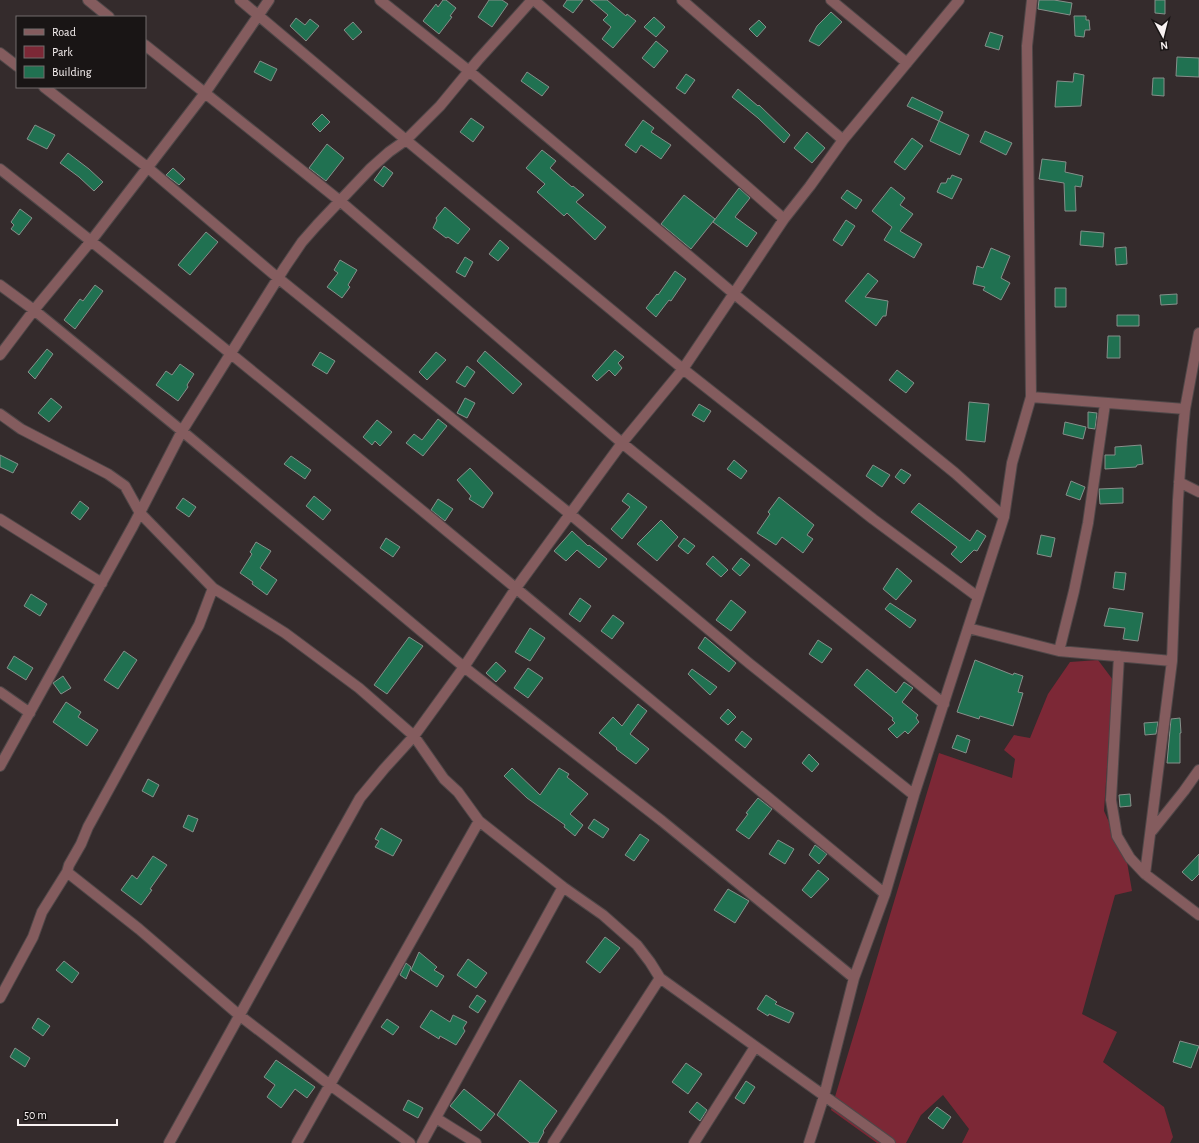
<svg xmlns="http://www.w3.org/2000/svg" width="1199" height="1143" viewBox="0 0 1199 1143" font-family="'Alegreya Sans',sans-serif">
  <rect width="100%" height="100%" fill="#342b2c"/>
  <!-- green -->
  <path fill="#7c2836" d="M1098,660L1113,680L1104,811L1127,862L1132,891L1115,895L1082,1014L1117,1032L1103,1062L1164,1107L1173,1137L1170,1143H962L969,1129L943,1095L921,1115L906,1143H877L831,1110L939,753L1012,778L1015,759L1004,750L1014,735L1030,738L1048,694L1070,662Z"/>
  <!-- building -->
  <path fill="#207151" stroke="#868f8a" d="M443,0H446L456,8L450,16L452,17L439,34L423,21L436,4L438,7Z
    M489,0H502L508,4L492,27L478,17Z
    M567,0H583L573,13L563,6Z
    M590,0H607L626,16L627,14L636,21L613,48L602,39L611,27L603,20L608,15Z
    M1039,0H1054L1072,3L1070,15L1038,9Z
    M1155,0H1165V14L1155,13Z
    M831,12L842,22L819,46L809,41L817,26Z
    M1074,16H1086V20H1089L1090,30H1085L1084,37L1075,36Z
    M654,17L665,27L656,37L644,27Z
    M296,18L305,25L310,19L319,26L306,41L290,26Z
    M759,20L766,27L757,37L749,29Z
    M353,22L362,32L353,40L344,30Z
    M990,32L1003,36L999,50L985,46Z
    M656,41L668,51L654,68L642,58Z
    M1177,57L1199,58V77L1176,76Z
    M260,61L277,69L271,81L254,72Z
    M527,72L549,87L542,96L521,81Z
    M1074,73L1084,75L1081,106L1055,107L1057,81L1073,82Z
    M686,74L695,80L685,94L676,88Z
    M1153,78H1164V96L1152,95Z
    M738,89L758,106L759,105L790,135L784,143L758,118L732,97Z
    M912,97L943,112L939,121L907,106Z
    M322,114L330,122L320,132L312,124Z
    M471,118L484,127L473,142L460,132Z
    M643,120L654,128L651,132L671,145L661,159L641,145L636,153L625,145Z
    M939,121L969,135L960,155L930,141Z
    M35,125L55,135L47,149L27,139Z
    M985,131L1012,143L1006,155L980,142Z
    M807,132L825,148L812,163L794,148Z
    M912,138L923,146L905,170L894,162Z
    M327,144L344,158L326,181L309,168Z
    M542,150L556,161L550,168L572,187L573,186L584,195L576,202L606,227L595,240L567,213L564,216L537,192L545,184L526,168Z
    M68,153L89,169L103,182L94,191L79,177L60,163Z
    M1042,159L1066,162L1065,172L1083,176L1081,187L1075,186L1076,211H1065L1064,183L1039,179Z
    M384,166L393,173L383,187L374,180Z
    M173,168L185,179L179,185L166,175Z
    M952,175L962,179L952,199L937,192L941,183H946L948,178L950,179Z
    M891,187L905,198L900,205L913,214L900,231L922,244L914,258L884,240L892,227L872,211Z
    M739,188L750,198L735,217L757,233L747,247L713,222Z
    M847,190L862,200L856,209L841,198Z
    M684,195L715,219L691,249L661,224Z
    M445,207L470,229L458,244L448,237L446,238L433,228L437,220L436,218Z
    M20,209L32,218L19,235L11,229L14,225L11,222Z
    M846,220L855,226L842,246L833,240Z
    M1081,231L1104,233L1103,247L1080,245Z
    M206,232L218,242L190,275L178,265Z
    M500,240L509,248L498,261L489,254Z
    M1126,247L1127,264L1116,265L1115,248Z
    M991,248L1010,256L1001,278L1010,283L1001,300L983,290L985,287L973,284L977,266L983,268Z
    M465,257L473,262L465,277L456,272Z
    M340,260L357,270L348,285L350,287L342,298L327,287L338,273L334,270Z
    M675,271L686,279L671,301L669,300L656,317L646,308L657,294L658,295Z
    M868,273L878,281L865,297L888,301L886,316H883L876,326L845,301Z
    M95,285L103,291L75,329L64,320L80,299L83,301Z
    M1055,288H1066V307H1055Z
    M1177,294V304L1161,305L1160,295Z
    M1117,315H1139V326H1117Z
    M1108,336H1120V358H1107Z
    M47,349L53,354L35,379L28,372Z
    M615,350L624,357L618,363L622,368L615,376L609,370L597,381L592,376Z
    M485,351L522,384L513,394L477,361Z
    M320,352L335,361L327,374L312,365Z
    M436,352L446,360L427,380L419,372Z
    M180,364L194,374L187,385L188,387L178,401L156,385L166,371L172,375Z
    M467,366L475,372L465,387L456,382Z
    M897,370L914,383L906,393L889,380Z
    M51,398L62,407L49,422L38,413Z
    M465,398L475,403L467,418L457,413Z
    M969,402L989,404L985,442L966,440Z
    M699,404L711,411L704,422L692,415Z
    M1088,412L1097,413L1095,429L1088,428Z
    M438,419L447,426L423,456L406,443L414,434L422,440Z
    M377,420L392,432L380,446L375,441L372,445L363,437Z
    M1065,422L1086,427L1083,439L1063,434Z
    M1141,445L1143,464L1137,465L1136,467L1105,469V455H1115V447Z
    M0,455L18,464L13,473L0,467Z
    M291,456L311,470L305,479L284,464Z
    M734,460L747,471L741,479L727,469Z
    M873,465L890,475L882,487L866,476Z
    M470,468L493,493L483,508L469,499L471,496L457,480Z
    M901,469L911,475L904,484L895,477Z
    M1071,481L1085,487L1080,500L1066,495Z
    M1123,488V503L1100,504L1099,489Z
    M628,493L647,507L622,539L611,529L630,507L622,501Z
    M314,496L331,510L323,520L306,506Z
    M779,497L814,525L807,535L813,539L803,553L782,537L776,545L757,533L770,514L768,512Z
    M183,498L196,507L189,517L176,508Z
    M438,499L453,509L445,521L431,510Z
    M80,501L89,508L80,520L71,513Z
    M919,503L970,541L977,530L986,536L977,551L974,550L961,563L951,554L957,547L911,512Z
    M661,520L678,537L657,561L637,544Z
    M572,531L588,546L589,545L607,559L599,568L577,550L566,561L554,551Z
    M1041,535L1055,538L1051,557L1037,554Z
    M386,538L400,547L393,557L380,548Z
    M684,538L695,546L688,554L678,546Z
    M256,542L271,551L260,568L277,580L267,595L252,584L253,582L240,573L252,554L250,552Z
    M713,556L728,570L721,577L706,564Z
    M741,558L750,565L740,576L732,569Z
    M897,568L912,581L896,600L883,589Z
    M1115,572L1126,573L1124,590L1113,588Z
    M31,594L47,604L40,616L24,606Z
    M580,598L591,606L580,622L569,614Z
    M731,600L746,612L731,631L716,620Z
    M890,603L916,620L910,628L885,609Z
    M1109,608L1143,613L1138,641L1123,639L1125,628L1104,626Z
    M613,615L624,623L612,639L601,631Z
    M530,628L545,638L530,661L515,652Z
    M409,637L423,646L387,694L374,685Z
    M705,637L736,663L729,672L698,648Z
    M818,640L832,649L822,663L809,654Z
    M124,651L137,660L118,689L104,680Z
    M14,656L33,668L26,680L7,668Z
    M975,660L1013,675L1014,673L1023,676L1018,692L1023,693L1013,726L980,716L979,719L957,712Z
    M496,662L506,671L496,682L486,673Z
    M528,668L543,678L528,698L514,688Z
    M692,669L717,687L710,695L688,674Z
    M867,669L896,693L904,682L913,688L902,702L918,715L916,718L919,722L908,734L905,731L897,738L888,729L895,723L892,720L893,718L854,685Z
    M63,676L71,688L61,694L53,683Z
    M66,702L81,712L78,717L98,730L87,746L53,722Z
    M638,704L647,711L630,734L649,749L636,764L616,749L617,748L599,733L613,717L622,726Z
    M728,709L736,717L728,725L720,718Z
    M1180,718L1181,733H1180V763H1167L1171,719Z
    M1158,722L1156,734L1145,735L1144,723Z
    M742,731L752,739L745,748L735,740Z
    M957,735L970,740L966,753L952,748Z
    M809,754L819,764L812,772L802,763Z
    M512,768L540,795L559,768L569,774L567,777L588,794L570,814L583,825L575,836L564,827L565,825L527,798L504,776Z
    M148,779L159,785L153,797L142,791Z
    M1130,794L1131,806L1120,807L1119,795Z
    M758,798L772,809L749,839L736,830L748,814L746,813Z
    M188,815L198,819L193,832L183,827Z
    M594,819L609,829L603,838L588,828Z
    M381,828L402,840L393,856L375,847L379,841L375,839Z
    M640,834L649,840L634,861L625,855Z
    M778,840L794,849L785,864L769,854Z
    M815,845L827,854L819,864L809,855Z
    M1199,854V874L1192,881L1182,872Z
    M153,856L167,865L150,889L152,890L141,905L121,890L132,875L137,879Z
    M818,870L829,879L811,898L802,890Z
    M728,889L749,901L735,923L714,910Z
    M605,937L620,948L600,973L586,962Z
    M419,952L437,967L434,970L444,976L437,987L411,970Z
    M468,959L487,973L476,988L457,975Z
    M64,961L79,973L72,983L56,970Z
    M406,963L411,967L406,979L400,975Z
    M477,995L486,1001L478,1013L469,1007Z
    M766,995L777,1002L775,1004L794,1013L789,1023L769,1014L768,1016L757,1009Z
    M431,1010L450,1022L453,1015L467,1022L463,1028L465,1031L456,1045L440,1036L439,1039L420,1027Z
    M38,1018L50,1026L43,1036L32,1028Z
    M387,1019L399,1027L393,1035L381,1027Z
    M1180,1041L1199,1046L1191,1068L1173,1062Z
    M15,1048L30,1058L25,1067L10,1057Z
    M276,1060L315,1087L307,1098L295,1089L281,1108L267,1097L275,1085L264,1077Z
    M686,1063L702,1074L688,1094L672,1082Z
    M520,1080L557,1111L543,1131L544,1132L538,1143H530L497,1115Z
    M746,1081L755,1087L744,1104L735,1098Z
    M464,1089L495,1114L481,1131L450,1106Z
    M408,1100L423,1108L418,1118L403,1110Z
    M697,1102L707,1110L700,1121L689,1112Z
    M937,1107L951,1117L943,1129L928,1118Z"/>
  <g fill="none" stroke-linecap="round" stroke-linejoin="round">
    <defs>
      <path id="street" d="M88,0L109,17
        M240,0L406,140L683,369L873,519L978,597
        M380,0L469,71L733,293L955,473L1004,517
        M534,0L784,219
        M682,0L843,140
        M831,0L907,63
        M145,45L340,201L622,443L944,704
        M0,53L17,66
        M44,87L147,167L278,278L570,514L750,664L914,795
        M0,169C300,405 591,652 885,894
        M0,285L34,310L182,431L464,667L662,821L854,978
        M1199,333L1185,409L1182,440L1178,500L1172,661L1145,874L1199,915
        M0,355L34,310L91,241L205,93L269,0
        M1031,397L1185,409
        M0,414L21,429L108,474L125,486L140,513L213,588L285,633L359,688L414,736L444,779L458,792L479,821L563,887L603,915L637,945L650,962L660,978L890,1143
        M1179,482L1199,492
        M0,519L102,583
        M213,588L199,625L88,827L81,844L69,865L67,872L139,929L239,1015L330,1085L410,1143
        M968,628L1059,651L1172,661
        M1059,651L1074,591L1088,523L1105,404
        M1119,656L1111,800L1117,836L1130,858L1145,874
        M0,692L30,713
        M0,766L133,526L182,431L285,267L302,242L317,225L371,168L389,152L406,140L440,106L478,60L532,0
        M1152,831L1184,791L1199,770
        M0,998L33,937L42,912L67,872
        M436,1118L476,1143
        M169,1143L322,866L360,798L384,769L414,736L464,667L516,588L570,514L622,443L683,369L784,219L810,186L843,140L959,0
        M297,1143L479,821
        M422,1143L563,887
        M553,1143L660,978
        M694,1143L755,1047
        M809,1143L824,1096L854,978L885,894L914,795L1004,517L1012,463L1031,397L1027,46L1032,0"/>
    </defs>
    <!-- street casing -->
    <use href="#street" stroke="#4f4748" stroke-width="12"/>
    <!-- street -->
    <use href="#street" stroke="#845c5e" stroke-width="10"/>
  </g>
  <!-- legend -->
  <rect x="16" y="16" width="130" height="72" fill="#191515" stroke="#726d6d"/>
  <rect x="24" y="29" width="20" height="6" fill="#845c5e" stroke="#726d6d"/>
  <text x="52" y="36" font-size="12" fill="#f8f2f2">Road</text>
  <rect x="24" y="46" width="20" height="12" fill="#7c2836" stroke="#726d6d"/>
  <text x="52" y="56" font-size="12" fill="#f8f2f2">Park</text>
  <rect x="24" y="66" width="20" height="12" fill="#207151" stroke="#726d6d"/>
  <text x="52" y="76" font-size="12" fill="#f8f2f2">Building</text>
  <!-- north arrow -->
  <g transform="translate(1163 36) rotate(173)" stroke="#191515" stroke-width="3" paint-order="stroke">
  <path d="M0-3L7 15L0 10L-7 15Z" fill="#f8f2f2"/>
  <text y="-6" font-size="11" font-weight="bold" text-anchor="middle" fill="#f8f2f2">N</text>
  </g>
  <!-- scale -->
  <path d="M18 1119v6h99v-6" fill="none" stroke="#f8f2f2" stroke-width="2"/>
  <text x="24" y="1119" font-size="12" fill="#f8f2f2" stroke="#191515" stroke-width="3" paint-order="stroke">50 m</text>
</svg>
